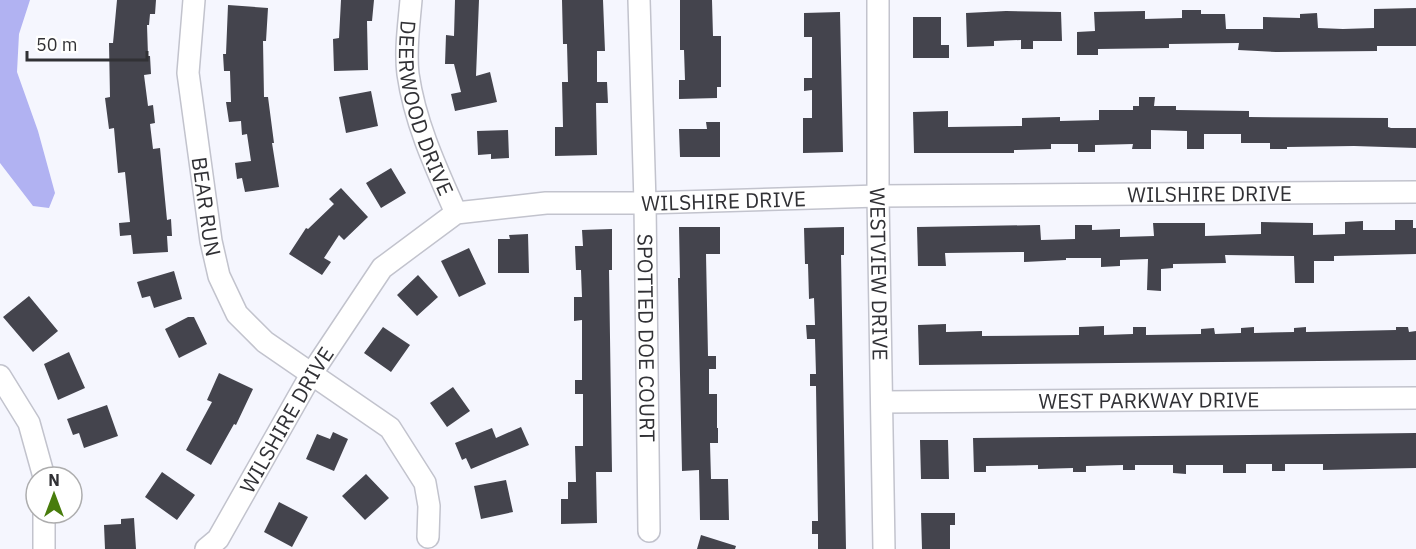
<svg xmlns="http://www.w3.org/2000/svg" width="1416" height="549" viewBox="0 0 1416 549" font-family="'IBM Plex Sans',sans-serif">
  <rect width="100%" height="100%" fill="#f5f6fe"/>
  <!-- water -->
  <path fill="#b1b2f2" d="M0,0H30L19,34L17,72L38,131L55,193L49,208L33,206L0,163Z"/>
  <!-- building -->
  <path fill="#44444d" d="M117,0H156L155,14H150L149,25H147L148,56H150L151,74L144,75L148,106L153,105L155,123L150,124L153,149L160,148L167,220L171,219L172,236H167L168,252L133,254L131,235L120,236L119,223L130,222L125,172L118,173L114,128L109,129L105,98L110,97L109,43H113Z
    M341,0H374L372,21H367L368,70L334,71L333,39L339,38Z
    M455,0H479L476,76L490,72L497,102L455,111L451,94L461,92L454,64H445L446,35L454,36Z
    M562,0H603L605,51H597V82H607L608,103H596L597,155L555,156V127H563L562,82H568L567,44H563Z
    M680,0H712L713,36H721V87H717V98L679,99V80H685L684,50H680Z
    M228,5L268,8L266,41H263L264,97H268L274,143H272L279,187L245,192L242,178L237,179L235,163L251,161L247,134L242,135L241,121L229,122L226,102H231L230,71H224L223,54H226Z
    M1416,8V46H1377V51L1276,52L1238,50L1239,43L1169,44V48L1098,49V55H1077V32L1095,31L1094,12L1145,11V19L1182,18V10H1201V14H1225L1226,29H1263V17L1300,18V14L1317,13L1318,28L1343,29L1374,28V9Z
    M1006,11L1061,12L1062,41H1033V49H1021V40L994,41V46L967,47L966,13Z
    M840,12L843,152L803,153V118H812V90L804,91V78H812V37H804V13Z
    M913,17H941V45H949V58H913Z
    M371,91L378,126L346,133L339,97Z
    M1139,97H1155L1154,106H1176V110L1249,111V117L1388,118V127L1391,128H1416V148L1354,146L1287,147V149H1270V143H1241V134H1204V149H1187V131L1151,130V149H1132L1133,144L1095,145V152H1078V144H1051V149L1014,150V153H914L913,112L948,111V127L1022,126V118L1060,117V121L1099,120V110H1133V106H1139Z
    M706,122H720V157H680L679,129H707Z
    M508,130L509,158L491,159V154L478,155L477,131Z
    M391,168L406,193L381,208L366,183Z
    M341,188L368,217L344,240L339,235L324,258L331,262L322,275L289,254L306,228L308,229L334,204L329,199Z
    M1395,220H1413V228H1416V254L1334,256V261H1314V283H1295L1294,256L1225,255L1226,263L1173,264V268L1161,269V291L1147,290L1148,259L1120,260V266L1101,267V258H1066V260L1024,262V252L945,253L946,266H918L917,227L1040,225L1041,240L1075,239V225H1092V230L1120,229V237L1154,236L1153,223H1205V236L1261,234V222L1313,223V235L1345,234V222L1363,221V230H1395Z
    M679,227H720V254H706L708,356H716V369H709V394H717V428H718V443H710L711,479H728L729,520H700L699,470L682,471L678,278H680Z
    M844,227V255H841L846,549H818V534H812V521H818L816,386H810V374H816L815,339H807L806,325H815L814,298L809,299L808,264H805L804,228Z
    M612,229V270H609L612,472H596L597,523L561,524V499H568V482H576L575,446H583V394H575V380H582V320L574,321V297H582L581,270H576L575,246H583L582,230Z
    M528,234L529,273H498V239H510L509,235Z
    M469,248L486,284L459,297L441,261Z
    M174,271L182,299L154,308L150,296L142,298L137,282Z
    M418,275L438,297L417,316L397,295Z
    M29,296L58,331L33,352L3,317Z
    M188,317H194L207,344L179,358L165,329Z
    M946,324V332L982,331V336L1079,335V327L1104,326V335L1133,334V327H1146V335L1201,334V329L1214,328L1215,334L1241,333V328L1254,327V333L1294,332V328L1306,327V332L1396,330V327H1408L1409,332L1416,331V360L919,365L918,325Z
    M383,327L410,345L391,372L364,353Z
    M69,352L85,388L58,400L44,364Z
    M219,373L253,389L236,425L234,424L211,465L186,450L212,402L207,400Z
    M453,387L470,411L447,427L430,403Z
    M107,405L118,436L84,448L79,433L73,435L67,419Z
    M521,427L529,445L471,469L466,458L462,460L455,443L492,428L496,438Z
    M333,432L348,439L334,471L306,459L317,434L330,439Z
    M1416,433V468L1323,470V464H1285V471H1272V464H1246V473H1223V465H1186V474L1173,473V465H1135V470H1123V465L1086,466V472H1073V468L1038,469V465L986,466V472H974L973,438Z
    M920,440H948L949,479H921Z
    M162,472L195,495L177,520L145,497Z
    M366,474L389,498L365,520L342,496Z
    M506,480L513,512L481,519L474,486Z
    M279,502L308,517L292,547L264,532Z
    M921,513H955V525H950V549H922Z
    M134,518L136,549H105L104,525L121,524V519Z
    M701,535L736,546L735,549H697Z"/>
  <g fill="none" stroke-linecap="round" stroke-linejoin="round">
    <defs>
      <g id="minor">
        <path id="s1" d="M194,0L188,73L211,241L219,276L237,314L265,342L390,428L425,483L429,506L428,537"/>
        <path id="s2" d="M411,0C409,24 405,50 408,74C415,123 436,168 456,213"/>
        <path id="s3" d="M639,0L645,203L649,531"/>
        <path id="s4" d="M878,0V196L884,549"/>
        <path d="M0,376L29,423L44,477"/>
        <path id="s5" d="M882,402L1416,398"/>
        <path d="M44,549V513"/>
        <path id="s6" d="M206,549L218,539L312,373L382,268L456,213L546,203H645L878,196L1416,192"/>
      </g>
    </defs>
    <!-- minor casing -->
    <use href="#minor" stroke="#c2c3cd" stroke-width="24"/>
    <!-- minor -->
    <use href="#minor" stroke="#fff" stroke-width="21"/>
  </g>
  <g text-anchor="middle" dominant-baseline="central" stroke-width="6" stroke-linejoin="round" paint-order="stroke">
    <!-- street labels -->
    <g font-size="21" fill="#313135" stroke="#fff">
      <text stroke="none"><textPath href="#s2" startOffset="111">DEERWOOD DRIVE</textPath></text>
      <text stroke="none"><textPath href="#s6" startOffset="1179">WILSHIRE DRIVE</textPath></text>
      <text stroke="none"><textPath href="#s6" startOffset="693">WILSHIRE DRIVE</textPath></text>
      <text stroke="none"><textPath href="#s1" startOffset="208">BEAR RUN</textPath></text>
      <text stroke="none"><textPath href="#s4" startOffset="274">WESTVIEW DRIVE</textPath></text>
      <text stroke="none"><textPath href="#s3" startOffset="338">SPOTTED DOE COURT</textPath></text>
      <text stroke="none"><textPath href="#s5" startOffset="267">WEST PARKWAY DRIVE</textPath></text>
      <text stroke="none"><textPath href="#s6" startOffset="153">WILSHIRE DRIVE</textPath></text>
    </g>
  </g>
  <!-- north arrow -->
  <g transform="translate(54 495)"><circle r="28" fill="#ffffff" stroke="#adadae" stroke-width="1.5"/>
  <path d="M0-4.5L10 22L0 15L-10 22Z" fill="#487c0c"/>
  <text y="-9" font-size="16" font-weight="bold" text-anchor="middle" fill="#313135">N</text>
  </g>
  <!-- scale -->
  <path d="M27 51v9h120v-9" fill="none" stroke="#313135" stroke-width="3"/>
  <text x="36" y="51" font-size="18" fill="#313135" stroke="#ffffff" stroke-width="4.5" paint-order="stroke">50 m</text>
</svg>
